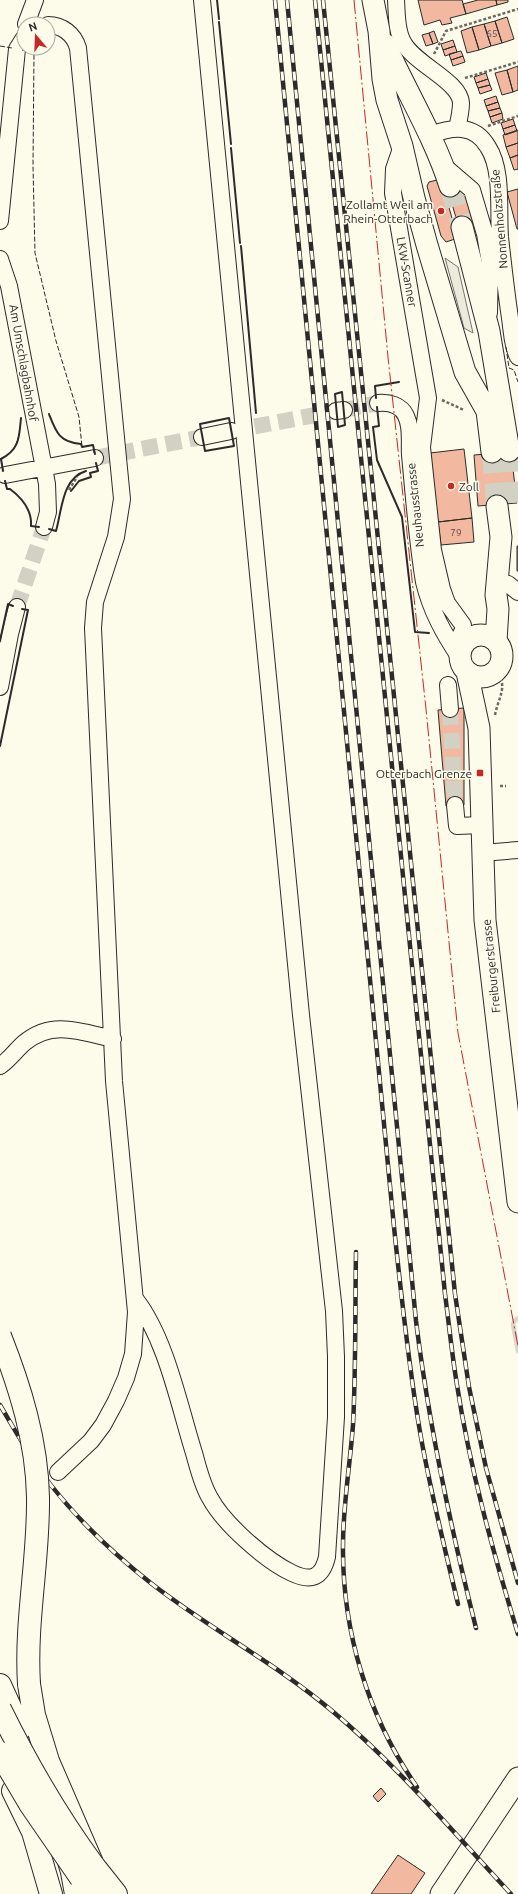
<svg xmlns="http://www.w3.org/2000/svg" width="518" height="1894" viewBox="0 0 518 1894" font-family="Ubuntu,sans-serif">
  <rect width="100%" height="100%" fill="#fdfbea"/>
  <!-- parking -->
  <path fill="#eceadb" stroke="#74746e" d="M445,258L458,267L473,333L464,328Z"/>
  <g fill="none" stroke-linecap="round" stroke-linejoin="round">
    <!-- stream -->
    <path stroke="#d8d7c9" stroke-width="4.5" d="M518,1318L515,1320L513,1324L518,1351"/>
  </g>
  <!-- building -->
  <path fill="#f2b8a0" stroke="#2b2b2b" d="M418,0H462L466,14L450,18L452,23L442,25L440,20L424,25Z
    M478,0H496L497,5L466,14L463,4Z
    M496,0H508V2L497,5Z
    M507,17L514,39L502,43L495,21Z
    M495,21L502,43L491,46L484,24Z
    M484,24L491,46L479,50L472,27Z
    M472,27L479,50L467,53L461,31Z
    M434,31L438,42L433,44L429,33Z
    M429,33L433,44L426,46L422,35Z
    M453,40L455,46L443,50L441,44Z
    M455,46L457,52L445,56L443,50Z
    M461,51L463,56L451,60L449,54Z
    M463,56L465,62L453,66L451,60Z
    M518,66V90L513,92L507,70Z
    M507,70L513,92L502,95L495,73Z
    M486,73L488,79L476,83L474,77Z
    M488,79L490,85L478,88L476,83Z
    M490,85L492,90L480,94L478,88Z
    M496,96L498,102L486,106L484,100Z
    M498,102L500,108L488,111L486,106Z
    M500,108L502,113L490,117L488,111Z
    M502,113L503,119L492,123L490,117Z
    M513,119L515,125L503,129L501,123Z
    M515,125L517,131L505,135L503,129Z
    M518,130V143L506,147L503,135Z
    M518,143V155L510,158L506,147Z
    M518,155V169L514,170L510,158Z
    M437,180L442,183L456,232L455,239L446,242L441,236L427,186L429,182Z
    M467,181L479,222L469,224L459,228L447,187Z
    M518,189V229H517L507,192Z
    M464,449L472,518L438,522L430,453Z
    M511,452L517,503L478,506L474,455Z
    M472,518L474,542L441,545L438,522Z
    M517,546H518V571H517Z
    M464,708V805L446,806L438,710Z
    M381,1788L386,1794L378,1802L373,1796Z
    M398,1855L425,1873L411,1894H371Z"/>
  <g fill="none" stroke-linecap="round" stroke-linejoin="round">
    <!-- minor-tunnel -->
    <path stroke="#d3d1c4" stroke-width="16" stroke-dasharray="16 8" stroke-linecap="butt" d="M344,410L378,403
      M231,431L336,411
      M95,458L202,437
      M17,607L44,527
      M450,709L455,805"/>
    <!-- major-tunnel -->
    <path stroke="#d3d1c4" stroke-width="21" stroke-dasharray="21 10" stroke-linecap="butt" d="M450,186L462,227
      M509,451L512,505
      M492,452L497,506"/>
    <defs>
      <path id="minor" d="M396,0C397,13 396,30 403,42C414,64 460,81 461,103C461,111 459,120 457,128
        M26,24L35,0
        M48,25C62,25 74,34 78,48L122,499L116,537L95,602L93,628L114,1081L136,1312L133,1354L126,1378L116,1401L103,1425L91,1441L58,1472
        M430,135C452,127 474,123 488,147C503,170 498,210 500,237C503,264 506,291 510,318C512,331 512,346 518,357
        M402,146L394,169L393,193L428,398L422,447L433,550L442,589L447,603L463,625V630L460,636
        M444,166L472,190L485,234L490,263L489,313
        M0,221L17,49L24,38
        M0,259L9,286L47,484L48,512L44,527
        M378,403C389,402 401,405 406,416C412,428 409,442 410,455C414,497 417,540 424,582C431,611 444,634 460,658
        M336,411L344,410
        M202,437L231,431
        M5,475L95,458
        M498,581L508,584L518,592
        M448,685L450,709
        M0,687L10,634L17,607
        M455,805L457,826L482,825
        M482,853L518,850
        M0,1066C9,1060 16,1050 24,1043C52,1019 82,1032 113,1039
        M136,1300C166,1339 179,1405 194,1453C198,1467 202,1485 210,1498C224,1524 265,1560 292,1573C311,1582 322,1578 327,1557L336,1417V1357L334,1311L301,1015L202,0"/>
      <path id="major" d="M373,0L379,31L383,79L387,100L402,146L414,198L427,245L465,372L487,411L492,452
        M385,44C406,91 434,136 450,186
        M462,227L489,331L509,451
        M460 656a21 21 0 1 1 42 0a21 21 0 1 1-42 0Z
        M496,641L498,609L496,595L501,537L497,506
        M467,672L479,728L485,920L518,1202
        M441,1894L518,1778"/>
      <path id="highway" d="M29,1684L34,1715L48,1761L93,1865L116,1894
        M0,1685L20,1729
        M13,1791L33,1832L51,1894
        M68,1858L72,1872L76,1894
        M81,1878L93,1894"/>
    </defs>
    <!-- minor casing -->
    <use href="#minor" stroke="#2b2b2b" stroke-width="18"/>
    <!-- major casing -->
    <use href="#major" stroke="#2b2b2b" stroke-width="23"/>
    <!-- highway casing -->
    <use href="#highway" stroke="#2b2b2b" stroke-width="24"/>
    <!-- path -->
    <path stroke="#6a6964" stroke-width="2.5" stroke-dasharray="3 2" stroke-linecap="butt" d="M434,54L446,31L518,9
      M465,78L518,62
      M488,126L518,116
      M442,400L464,410
      M69,490L77,477
      M495,715C498,698 509,686 496,671
      M500,786H506"/>
    <!-- minor -->
    <use href="#minor" stroke="#fdfbea" stroke-width="16"/>
    <!-- major -->
    <use href="#major" stroke="#fdfbea" stroke-width="21"/>
    <!-- highway -->
    <use href="#highway" stroke="#fdfbea" stroke-width="22"/>
    <defs>
      <path id="rail" d="M275,0L394,1227C401,1294 408,1360 419,1426C429,1486 444,1545 458,1604
        M287,0L416,1321C429,1426 450,1525 476,1628
        M315,0L445,1294C449,1324 452,1355 457,1385C470,1469 493,1552 518,1634
        M323,0L455,1294L469,1387L486,1468L518,1583
        M356,1252C355,1310 356,1367 353,1425C350,1465 343,1505 343,1545C342,1631 368,1717 417,1787
        M0,1405C16,1432 31,1459 50,1484C79,1521 115,1555 152,1584C210,1629 275,1663 331,1710C397,1765 453,1832 511,1894"/>
    </defs>
    <!-- rail casing -->
    <use href="#rail" stroke="#2b2b2b" stroke-width="4.5"/>
    <!-- rail -->
    <use href="#rail" stroke="#fdfbea" stroke-width="3" stroke-dasharray="9" stroke-linecap="butt"/>
    <defs>
      <path id="highway-bridge" d="M0,1336C20,1387 37,1441 38,1497C39,1560 25,1621 29,1684
        M0,1709C27,1764 57,1816 93,1865
        M0,1753L30,1804L81,1878"/>
    </defs>
    <!-- highway-bridge casing -->
    <use href="#highway-bridge" stroke="#2b2b2b" stroke-width="24" stroke-linecap="butt"/>
    <!-- highway-bridge -->
    <use href="#highway-bridge" stroke="#fdfbea" stroke-width="22"/>
    <!-- fence -->
    <path stroke="#2b2b2b" stroke-width="1" stroke-dasharray="5 2" stroke-linecap="butt" d="M0,46L12,48
      M22,50L34,53L33,166L35,253L56,341L79,417L82,447L93,445L94,453
      M506,347L509,368L514,370L518,382
      M0,459C12,454 16,447 19,435
      M1,459L3,470
      M5,480L7,489
      M71,491L79,481L91,477L90,473L98,471L96,463"/>
    <!-- wall -->
    <path stroke="#2b2b2b" stroke-width="2" d="M217,0L219,19
      M219,22L231,144
      M231,148L240,243
      M241,246L256,413
      M342,392L345,425L338,427L335,394Z
      M376,398L375,386L399,382
      M377,407L379,426L373,427L377,460L402,517L415,632L429,633
      M49,414C56,432 59,442 81,444L82,447L93,445L95,454
      M229,418L234,446L205,451L200,424Z
      M3,471L1,459C20,449 19,437 21,418
      M5,481L7,489H10C22,498 32,511 31,526L39,527
      M71,491L79,481L91,477L90,473L98,471L96,463
      M49,529L56,531C62,510 62,478 86,471
      M0,641L8,604L13,606
      M0,746L28,610L22,609"/>
    <!-- power -->
    <path stroke="#c62828" stroke-width="1" stroke-dasharray="14 3 2 3" stroke-linecap="butt" d="M354,0L388,357L426,709L458,1033L518,1346"/>
  </g>
  <!-- markers -->
  <g fill="#c62828" stroke="#fdfbea" stroke-width="1.5">
    <circle cx="441" cy="211" r="4"/>
    <circle cx="451" cy="486" r="4"/>
    <rect x="476" y="769" width="8" height="8" rx="2"/>
  </g>
  <g text-anchor="middle" dominant-baseline="central" stroke-width="3" stroke-linejoin="round" paint-order="stroke">
    <!-- number labels -->
    <g font-size="10" fill="#5d4e48">
      <text x="492" y="33">65</text>
      <text x="456" y="532">79</text>
    </g>
    <!-- poi labels -->
    <g font-size="12" fill="#2b2b2b" stroke="#fdfbea" text-anchor="end">
      <text x="433" y="204">Zollamt Weil am<tspan x="433" dy="14">Rhein-Otterbach</tspan></text>
      <text x="459" y="486" text-anchor="start">Zoll</text>
      <text x="472" y="773">Otterbach Grenze</text>
    </g>
    <!-- street labels -->
    <g font-size="12" fill="#2b2b2b" stroke="#fdfbea">
      <text transform="translate(499 219) rotate(-95)">Nonnenholzstraße</text>
      <text transform="translate(407 272) rotate(80)">LKW-Scanner</text>
      <text transform="translate(24 363) rotate(80)">Am Umschlagbahnhof</text>
      <text transform="translate(415 505) rotate(-96)">Neuhausstrasse</text>
      <text transform="translate(491 966) rotate(-96)">Freiburgerstrasse</text>
    </g>
  </g>
  <!-- north arrow -->
  <g transform="translate(36 36) rotate(341)"><circle r="19" fill="#fdfbea" stroke="#a9a89e"/>
  <path d="M0-3L7 15L0 10L-7 15Z" fill="#c62828"/>
  <text y="-6" font-size="11" font-weight="bold" text-anchor="middle" fill="#2b2b2b">N</text>
  </g>
</svg>
